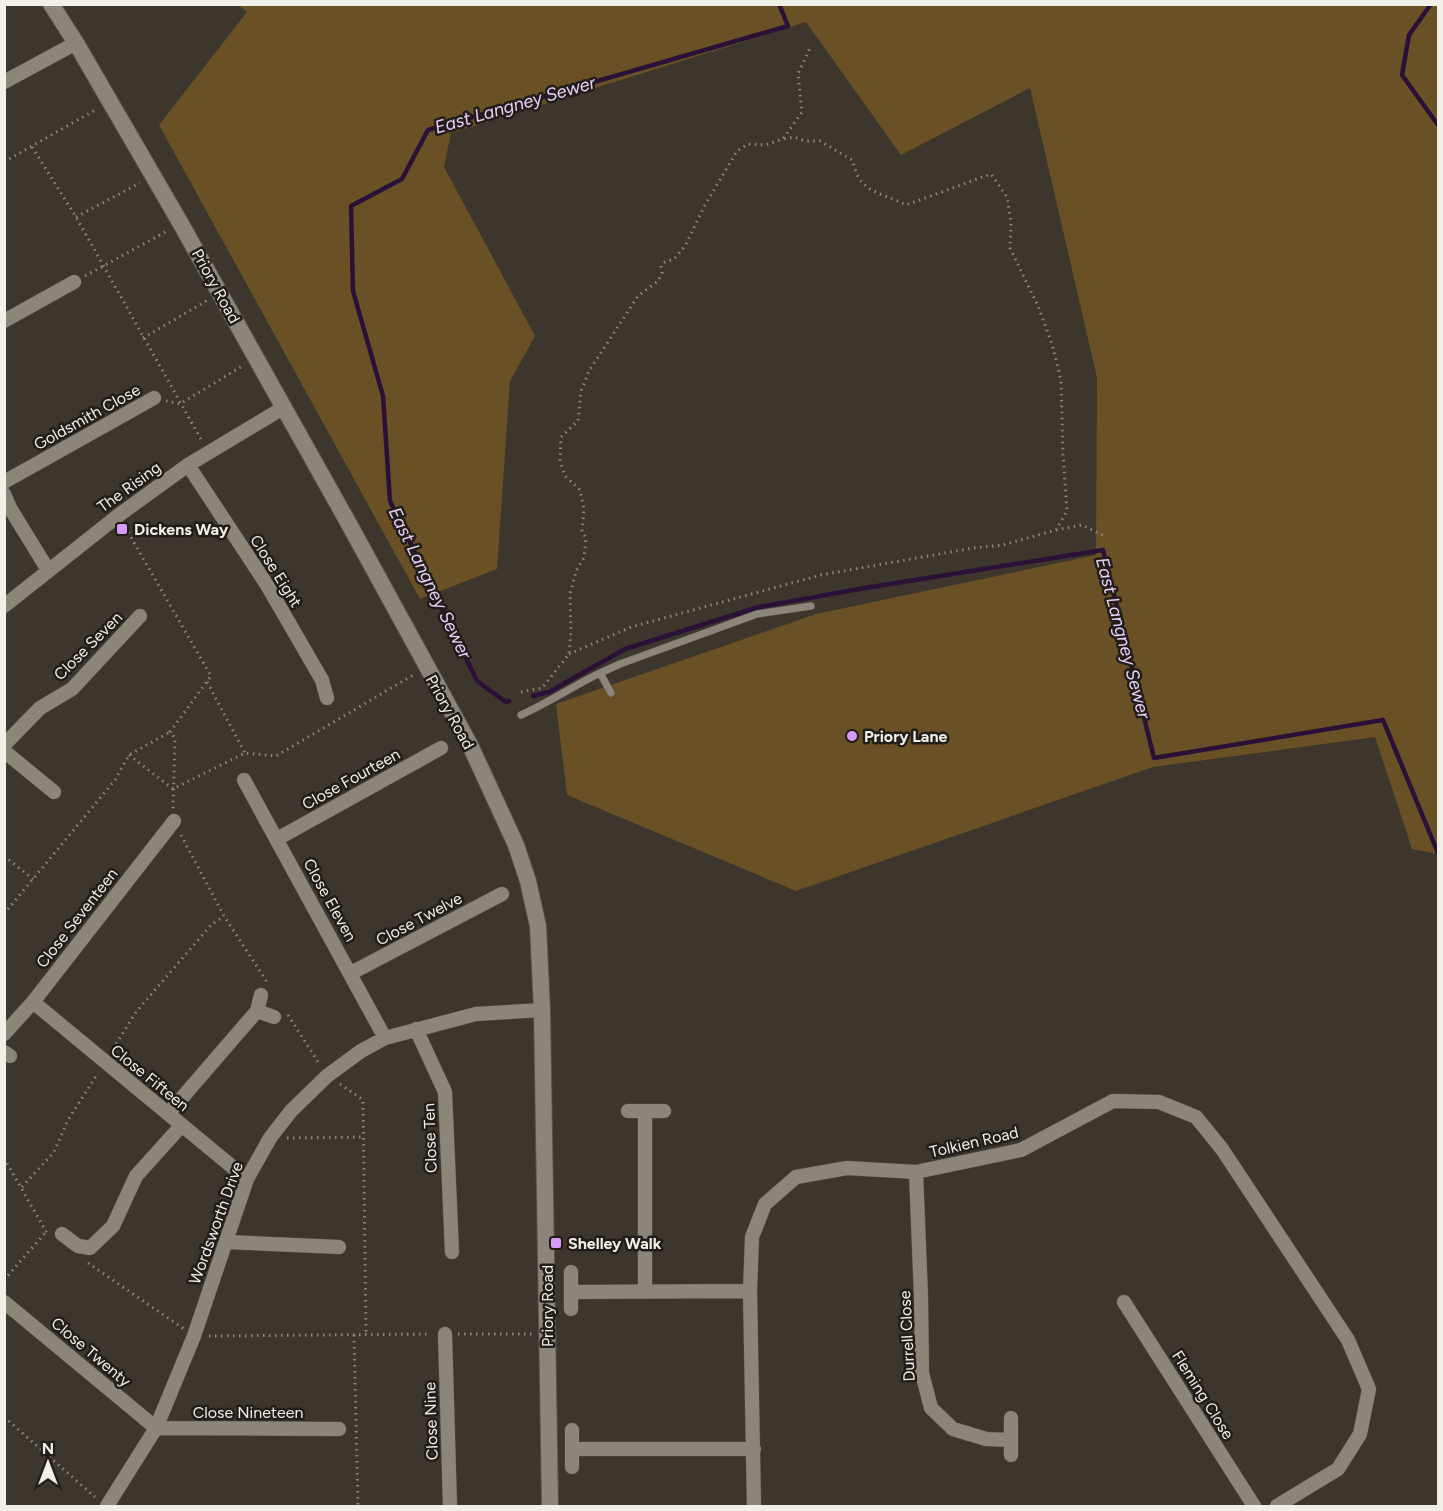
<svg xmlns="http://www.w3.org/2000/svg" width="1443" height="1511" viewBox="0 0 1443 1511" font-family="Figtree,sans-serif">
  <rect width="100%" height="100%" fill="#3c362c"/>
  <!-- green -->
  <path fill="#695125" d="M238,5H1438V854L1412,849L1375,737L1153,767L796,891L567,795L556,704L816,614L1096,555L1097,378L1030,88L901,155L806,22L451,133L444,167L535,336L510,381L497,569L420,599L159,125L247,12Z"/>
  <g fill="none" stroke-linecap="round" stroke-linejoin="round">
    <!-- stream -->
    <path stroke="#2b1138" stroke-width="4.5" d="M1431,4L1409,35L1402,75L1438,125
      M533,696L549,692L625,649L759,607L859,589L1103,550L1154,758L1383,720L1438,853
      M509,701L506,702L477,681L390,501L383,396L353,291L351,206L402,179L428,130L788,26L779,4"/>
    <defs>
      <path id="service" d="M600,673L620,664L757,614L811,606
        M521,715C548,703 573,686 600,673L611,693"/>
      <path id="minor" d="M4,82L76,43
        M4,321L74,282
        M188,465L267,585L322,680L327,698
        M4,482L154,398
        M4,494L10,508L48,570
        M4,606L119,515L188,465L283,408
        M4,745L40,708L72,689L140,616
        M4,751L54,792
        M244,780L385,1038
        M277,839L441,748
        M351,973L502,894
        M33,1002L247,1179
        M257,1011L274,1017
        M416,1029L445,1092L452,1252
        M4,1034L33,1002L174,821
        M4,1052L10,1056
        M628,1111H664
        M645,1111V1292
        M168,1114L257,1011L261,995
        M916,1172L921,1296L922,1373L931,1408L953,1429L986,1439L1011,1440
        M62,1234L78,1246L90,1248L113,1226L136,1176L182,1125
        M226,1242L339,1247
        M571,1272V1309
        M571,1292L750,1291
        M4,1302L156,1428L339,1429
        M1124,1302L1254,1506
        M445,1334L450,1506
        M1011,1418V1455
        M572,1430V1467
        M572,1449H754
        M107,1506L156,1428L194,1336L247,1179L270,1138L291,1111L327,1076L361,1051L385,1038L476,1014L542,1010
        M754,1506L750,1291L752,1237L765,1204L796,1177L847,1168L916,1172L1021,1150L1113,1101L1159,1102L1196,1117L1222,1149L1348,1340L1369,1389L1360,1434L1338,1469L1277,1506"/>
      <path id="tertiary" d="M51,4L76,43L181,224L349,524L470,745L516,845L528,881L538,926L542,1010L550,1506"/>
    </defs>
    <!-- service casing -->
    <use href="#service" stroke="#59544b" stroke-width="8"/>
    <!-- minor casing -->
    <use href="#minor" stroke="#59544b" stroke-width="15"/>
    <!-- tertiary casing -->
    <use href="#tertiary" stroke="#59544b" stroke-width="18"/>
    <!-- path -->
    <path stroke="#8b867e" stroke-width="3" stroke-dasharray="1.5 4.5" stroke-linecap="butt" d="M32,147L76,217L202,441
      M4,162L97,109
      M76,217L140,183
      M85,276L169,230
      M143,338L208,300
      M166,401L180,404L244,365
      M125,527L211,676L170,732L175,738L173,809
      M1056,530L1082,525L1104,536
      M569,654L631,627L821,575L973,548L1003,545L1056,530L1067,511L1063,454L1061,380L1052,344L1038,306L1010,248L1011,222L1007,197L991,174L906,205C890,196 869,194 859,178C856,174 854,165 852,160L820,141H805L794,137L783,139
      M207,682L245,753
      M521,692L542,688L569,654L571,631L570,594L576,571L584,558L586,538L582,531L584,509L580,490L565,476L560,461L561,437L578,421L581,391L589,371L638,296L658,281L662,273L661,266L665,262L674,259L685,246L705,205L737,151L748,144L765,145L783,139L802,112L798,74L810,48
      M129,755L173,789L245,753L276,756L415,674
      M181,835L224,916L267,982
      M4,856L33,879
      M4,914L115,780L129,755L170,732
      M288,1015L320,1065
      M113,1049L136,1012L211,925L224,916
      M340,1084L363,1100L366,1335
      M287,1138L364,1137
      M4,1158L48,1235
      M22,1187L54,1152L68,1120L98,1073
      M88,1263L184,1329
      M4,1280L46,1232
      M458,1334H533
      M354,1335L358,1506
      M209,1336L431,1334
      M4,1417L95,1497"/>
    <!-- service -->
    <use href="#service" stroke="#8c867a" stroke-width="7"/>
    <!-- minor -->
    <use href="#minor" stroke="#8c867a" stroke-width="14"/>
    <!-- tertiary -->
    <use href="#tertiary" stroke="#8c867a" stroke-width="16"/>
  </g>
  <!-- markers -->
  <g fill="#d79bf9" stroke="#211e19" stroke-width="2">
    <rect x="116" y="523" width="12" height="12" rx="3"/>
    <circle cx="852" cy="736" r="6"/>
    <rect x="550" y="1237" width="12" height="12" rx="3"/>
  </g>
  <g text-anchor="middle" dominant-baseline="central" stroke-width="5" stroke-linejoin="round" paint-order="stroke">
    <!-- street labels -->
    <g font-size="16" fill="#f2eee8" stroke="#211e19">
      <text transform="translate(216 286) rotate(61)">Priory Road</text>
      <text transform="translate(87 417) rotate(-29)">Goldsmith Close</text>
      <text transform="translate(129 487) rotate(-36)">The Rising</text>
      <text transform="translate(276 571) rotate(58)">Close Eight</text>
      <text transform="translate(88 646) rotate(-45)">Close Seven</text>
      <text transform="translate(450 712) rotate(61)">Priory Road</text>
      <text transform="translate(351 779) rotate(-29)">Close Fourteen</text>
      <text transform="translate(330 900) rotate(61)">Close Eleven</text>
      <text transform="translate(77 918) rotate(-52)">Close Seventeen</text>
      <text transform="translate(419 919) rotate(-28)">Close Twelve</text>
      <text transform="translate(150 1078) rotate(39)">Close Fifteen</text>
      <text transform="translate(430 1138) rotate(-92)">Close Ten</text>
      <text transform="translate(974 1142) rotate(-13)">Tolkien Road</text>
      <text transform="translate(216 1223) rotate(-70)">Wordsworth Drive</text>
      <text transform="translate(547 1306) rotate(-90)">Priory Road</text>
      <text transform="translate(907 1336) rotate(-93)">Durrell Close</text>
      <text transform="translate(91 1352) rotate(40)">Close Twenty</text>
      <text transform="translate(1203 1395) rotate(58)">Fleming Close</text>
      <text x="248" y="1412">Close Nineteen</text>
      <text transform="translate(431 1421) rotate(-92)">Close Nine</text>
    </g>
    <!-- poi labels -->
    <g font-size="16" font-weight="bold" fill="#f2eee8" stroke="#211e19" text-anchor="start">
      <text x="134" y="529">Dickens Way</text>
      <text x="864" y="736">Priory Lane</text>
      <text x="568" y="1243">Shelley Walk</text>
    </g>
    <!-- water labels -->
    <g font-size="18" font-style="italic" fill="#ebd0fb" stroke="#211e19">
      <text transform="translate(515 105) rotate(-16)">East Langney Sewer</text>
      <text transform="translate(430 583) rotate(64)">East Langney Sewer</text>
      <text transform="translate(1123 638) rotate(75)">East Langney Sewer</text>
    </g>
  </g>
  <!-- border -->
  <rect width="1443" height="1511" fill="none" stroke="#f2eee8" stroke-width="12"/>
  <!-- north arrow -->
  <g transform="translate(48 1463)" stroke="#211e19" stroke-width="4.5" paint-order="stroke">
  <path d="M0-4.5L10 22L0 15L-10 22Z" fill="#f2eee8"/>
  <text y="-9" font-size="16" font-weight="bold" text-anchor="middle" fill="#f2eee8">N</text>
  </g>
</svg>
